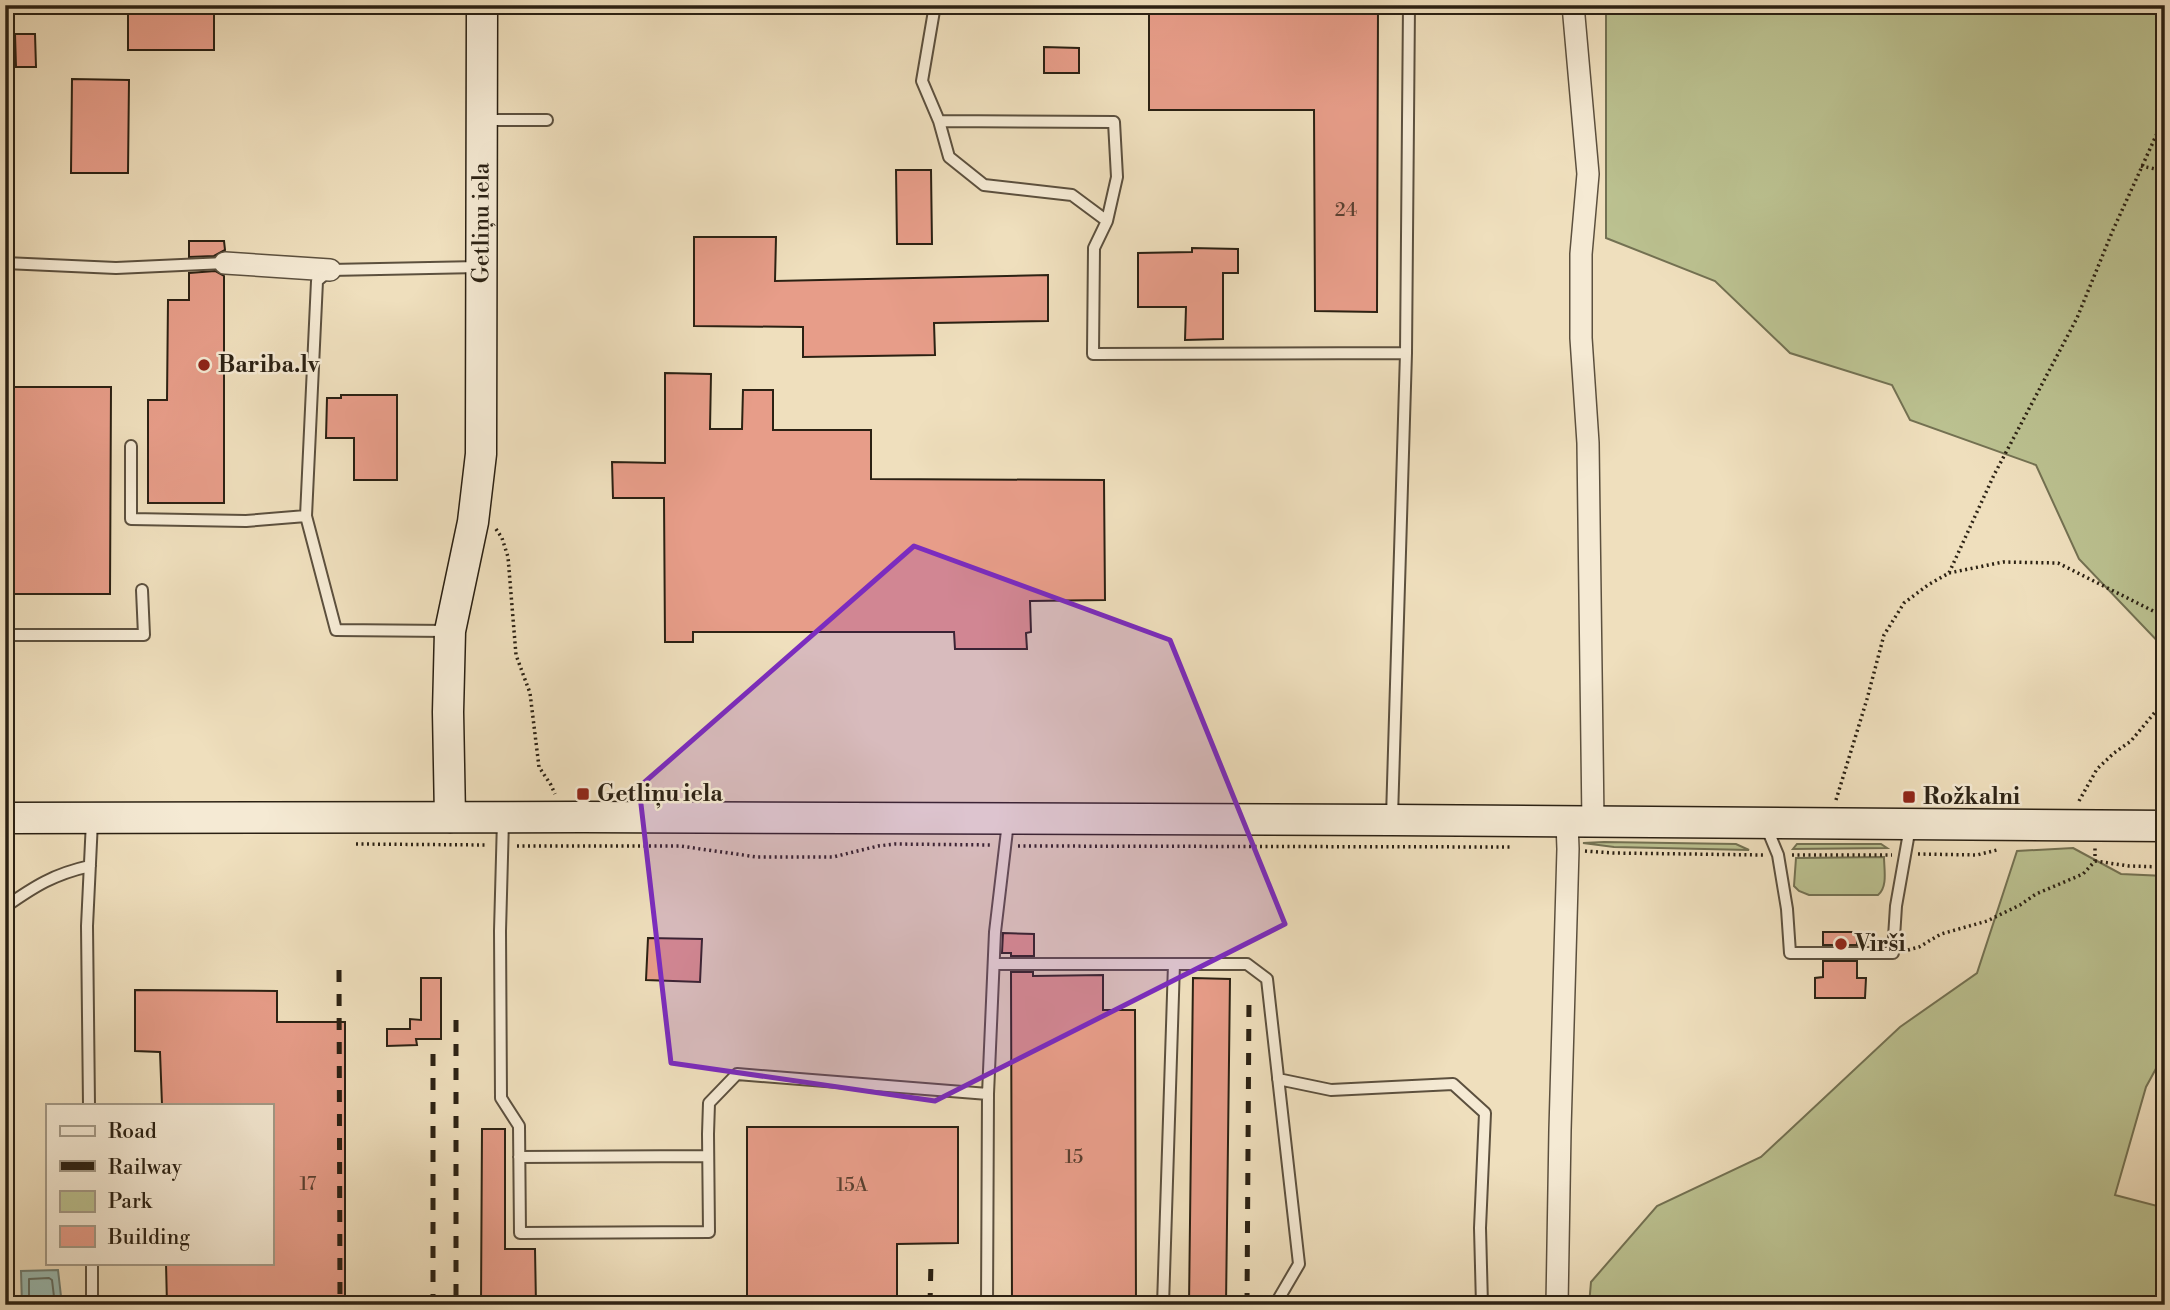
<svg xmlns="http://www.w3.org/2000/svg" width="2170" height="1310" viewBox="0 0 2170 1310" font-family="'Libre Bodoni',serif">
  <rect width="100%" height="100%" fill="#efdfbd"/>
  <filter id="stains"><feTurbulence type="fractalNoise" baseFrequency=".00286" numOctaves="4"/><feColorMatrix values="0 0 0 0 .2 0 0 0 0 .09 0 0 0 0 .02 0 0 0 .5 -.17"/></filter>
  <radialGradient id="worn" r=".72"><stop offset=".6" stop-color="#630" stop-opacity="0"/><stop offset="1" stop-color="#630" stop-opacity=".3"/></radialGradient>
  <!-- green -->
  <path fill="#bbc190" stroke="#737152" stroke-width="2" d="M1606,5H2165V649L2079,559L2036,465L1910,420L1892,385L1790,353L1715,281L1606,238Z
    M1604,842L1736,844L1749,850L1614,847L1583,843Z
    M1797,844H1881L1887,848L1793,849Z
    M2073,848L2121,874L2165,876V1052L2146,1087L2115,1195L2165,1208V1305H1589L1591,1282L1657,1206L1761,1157L1900,1027L1977,973L2017,851Z
    M1884,857C1884,869 1888,887 1878,895H1809L1799,891L1794,886L1796,858Z"/>
  <!-- water -->
  <path fill="#9abcb3" stroke="#6e7e73" stroke-width="2" d="M58,1270L62,1305H22L21,1271Z"/>
  <g fill="none" stroke-linecap="round" stroke-linejoin="round">
    <!-- shore -->
    <path stroke="#626e63" stroke-width="2" d="M29,1305V1279L49,1278L52,1280L55,1305"/>
  </g>
  <!-- building -->
  <path fill="#e79d89" stroke="#2b2113" stroke-width="2" d="M128,5H214V50H128Z
    M1149,5H1378L1377,312L1315,311L1314,110H1149Z
    M15,34H35L36,67H16Z
    M1044,47L1079,48V73H1044Z
    M72,79L129,80L128,173H71Z
    M896,170H931L932,244H897Z
    M694,237H776L775,281L1048,275V321L934,323L935,355L803,357V327L694,326Z
    M189,241H224L225,250L214,256L189,257Z
    M1192,248L1238,249V273H1223V339L1185,340L1186,307H1138V253L1192,252Z
    M215,271L224,276V503H148V400H167L168,300H189V273Z
    M665,373L711,374L710,429H742L743,390H773V430H871V479L1104,480L1105,600L1030,601L1031,632L1026,633L1027,649H955L954,632H693V642H665L664,498H613L612,462L665,463Z
    M5,387H111L110,594H5Z
    M341,395H397V480H354V438H326L327,398H341Z
    M1823,932H1857V945H1823Z
    M1003,933L1034,934V956H1011V953H1002Z
    M648,938L702,939L700,982L646,980Z
    M1823,961H1857V978H1866L1865,998H1815V978L1823,977Z
    M1011,972H1033V976L1103,975V1010H1135L1136,1305H1012Z
    M421,978H441V1039H416L417,1045L387,1046V1029H410V1019L421,1020Z
    M1193,978L1230,979L1226,1305H1189Z
    M135,990L277,991V1022H345V1305H167L166,1263H271V1105H162L160,1052L135,1051Z
    M747,1127H958V1243L897,1244V1305H747Z
    M482,1129H505V1249H535L536,1305H481Z"/>
  <g fill="none" stroke-linecap="round" stroke-linejoin="round">
    <defs>
      <path id="lane" d="M935,5L922,81L939,121L1114,122L1117,177L1107,221L1094,248L1093,354L1406,353
        M485,120H547
        M939,121L949,157L984,185L1072,195L1107,221
        M5,263L116,268L225,263
        M131,446V519L246,521L306,516
        M448,631L336,630L306,516L317,281L330,270L479,267
        M5,635H144L142,590
        M1392,817L1406,353L1409,5
        M503,820L500,931L501,1098L519,1126L520,1233L709,1232L708,1134L709,1103L737,1074L988,1094L995,932L1008,822
        M1766,826L1778,855L1787,909L1790,953H1893L1896,906L1910,827
        M5,907C35,886 54,874 90,866
        M994,964H1247L1267,979L1299,1264L1275,1305
        M1278,1079L1331,1090L1453,1084L1485,1113L1480,1228L1482,1305
        M89,1105L87,926L92,821
        M519,1157L708,1156
        M92,1263V1305
        M987,1305L988,1094
        M1163,1305L1174,964"/>
      <path id="street" d="M1573,5L1588,174L1581,254V338L1588,443L1593,822
        M225,263L330,270
        M1557,1305L1560,1130L1568,849L1567,822"/>
      <g id="secondary">
        <path id="s1" d="M450,817L448,712L450,631L473,522L481,454L482,5"/>
        <path d="M5,818L583,817L1392,820L2165,826"/>
      </g>
    </defs>
    <!-- lane casing -->
    <use href="#lane" stroke="#5c503e" stroke-width="14"/>
    <!-- street casing -->
    <use href="#street" stroke="#5c503e" stroke-width="24"/>
    <!-- secondary casing -->
    <use href="#secondary" stroke="#2b2113" stroke-width="33"/>
    <!-- path -->
    <path stroke="#2b2113" stroke-width="3.5" stroke-dasharray="2 3.5" stroke-linecap="butt" d="M2141,166L2165,171
      M496,529L502,538L508,557L516,655L530,693L539,767L551,785L555,794
      M1949,573L2003,562L2058,563L2165,617
      M1836,800L1867,699L1884,635L1904,603L1928,585L1949,573L1994,475L2077,318L2113,230L2165,116
      M2079,801L2097,769L2114,753L2131,741L2165,700
      M356,844L488,845
      M517,846H680L757,857H833L878,846L895,844L993,845
      M1018,846L1511,847
      M1585,851L1613,853L1763,855
      M1918,854L1977,855L1997,850
      M1792,855H1892
      M2095,861L2129,866L2165,867
      M1908,950L1919,947L1941,934L1987,921L2020,905L2036,894L2083,874L2095,861V848"/>
    <!-- lane -->
    <use href="#lane" stroke="#f5ead4" stroke-width="10"/>
    <!-- street -->
    <use href="#street" stroke="#f5ead4" stroke-width="21"/>
    <!-- secondary -->
    <use href="#secondary" stroke="#f5ead4" stroke-width="30"/>
    <!-- rail -->
    <path stroke="#2b2113" stroke-width="5" stroke-dasharray="12 12" stroke-linecap="butt" d="M339,970L340,1305
      M456,1020V1305
      M433,1054V1305
      M930,1305L931,1261
      M1247,1305L1249,996"/>
  </g>
  <!-- marked area -->
  <path fill="#7b2cbf" fill-opacity="0.2" stroke="#7b2cbf" stroke-width="5" stroke-linejoin="round" d="M914,546L1170,640L1285,924L935,1101L671,1063L639,787Z"/>
  <!-- markers -->
  <g fill="#8f2418" stroke="#f5ead4" stroke-width="2.5">
    <circle cx="204" cy="365" r="7"/>
    <rect x="576" y="787" width="14" height="14" rx="3.5"/>
    <rect x="1902" y="790" width="14" height="14" rx="3.5"/>
    <circle cx="1841" cy="944" r="7"/>
  </g>
  <g text-anchor="middle" dominant-baseline="central" stroke-width="5" stroke-linejoin="round" paint-order="stroke">
    <!-- number labels -->
    <g font-size="19" fill="#5a4030">
      <text x="1346" y="210">24</text>
      <text x="1074" y="1157">15</text>
      <text x="308" y="1184">17</text>
      <text x="852" y="1185">15A</text>
    </g>
    <!-- street labels -->
    <g font-size="23" fill="#2b2113" stroke="#f5ead4">
      <text stroke="none"><textPath href="#s1" startOffset="597">Getliņu iela</textPath></text>
    </g>
    <!-- poi labels -->
    <g font-size="23" font-weight="bold" fill="#2b2113" stroke="#f5ead4" text-anchor="start">
      <text x="218" y="365">Bariba.lv</text>
      <text x="597" y="794">Getliņu iela</text>
      <text x="1923" y="797">Rožkalni</text>
      <text x="1855" y="944">Virši</text>
    </g>
  </g>
  <!-- margin -->
  <rect width="2170" height="1310" fill="none" stroke="#efdfbd" stroke-width="28"/>
  <rect x="7" y="7" width="2156" height="1296" fill="none" stroke="#2b2113" stroke-width="3.5"/>
  <rect x="14" y="14" width="2142" height="1282" fill="none" stroke="#2b2113" stroke-width="2"/>
  <!-- legend -->
  <rect x="46" y="1104" width="228" height="161" fill="#f5ead4" stroke="#a49a87" stroke-width="2"/>
  <rect x="60" y="1126" width="35" height="10" fill="#f5ead4" stroke="#a49a87" stroke-width="2"/>
  <text x="108" y="1138" font-size="21" fill="#2b2113">Road</text>
  <rect x="60" y="1161" width="35" height="10" fill="#2b2113" stroke="#a49a87" stroke-width="2"/>
  <text x="108" y="1174" font-size="21" fill="#2b2113">Railway</text>
  <rect x="60" y="1191" width="35" height="21" fill="#bbc190" stroke="#a49a87" stroke-width="2"/>
  <text x="108" y="1208" font-size="21" fill="#2b2113">Park</text>
  <rect x="60" y="1226" width="35" height="21" fill="#e79d89" stroke="#a49a87" stroke-width="2"/>
  <text x="108" y="1244" font-size="21" fill="#2b2113">Building</text>
  <rect width="100%" height="100%" filter="url(#stains)"/>
  <rect width="100%" height="100%" fill="url(#worn)"/>
</svg>
